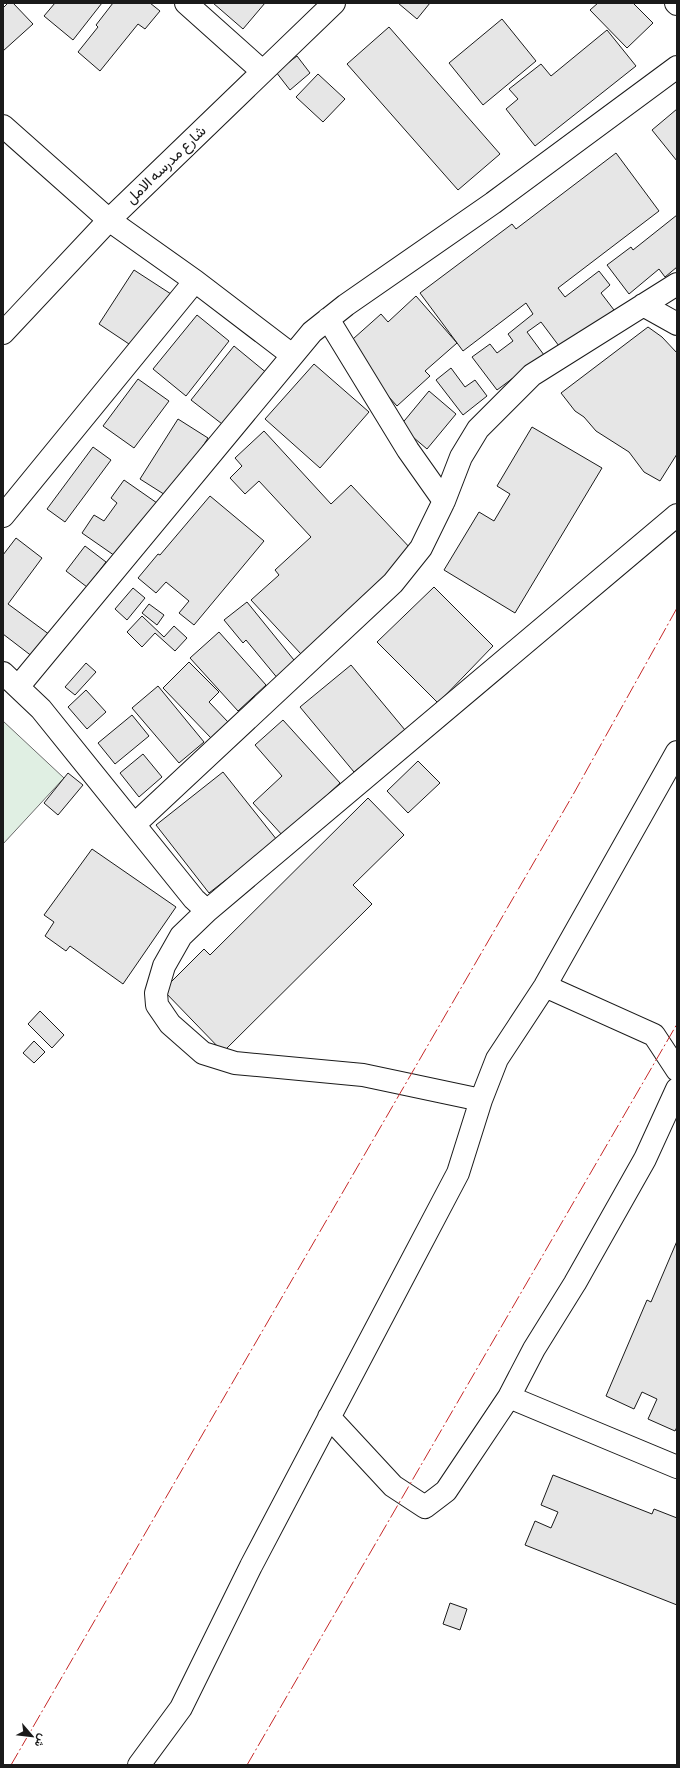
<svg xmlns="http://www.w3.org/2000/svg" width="680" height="1768" viewBox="0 0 680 1768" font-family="'Alegreya Sans',Vazirmatn,sans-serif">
  <rect width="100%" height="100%" fill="#fff"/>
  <!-- green -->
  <path fill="#e0efe3" stroke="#6a6a6a" d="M3,721L64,778L3,844Z"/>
  <!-- building -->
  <path fill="#e6e6e6" stroke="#1a1a1a" d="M8,3H13L33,24L3,51V8Z
    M55,3H102L73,40L44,16Z
    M113,3H150L160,11L145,29L138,24L100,71L78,52L98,27L96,25Z
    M213,3H265L243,29Z
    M398,3H430L417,19Z
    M598,3H633L653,23L627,48L590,10Z
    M502,19L536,61L483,105L449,63Z
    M389,27L500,154L458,190L347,64Z
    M607,30L636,66L535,146L506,109L518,99L509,89L541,64L551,76Z
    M297,56L310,73L290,90L276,72Z
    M318,74L345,99L323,122L296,97Z
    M677,109V161L652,130Z
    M616,153L659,211L558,288L565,297L599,271L610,285L601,293L614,310L562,350L541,322L527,332L544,355L497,390L472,357L490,344L497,353L513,341L508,334L533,314L526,303L463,351L420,293L512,224L516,229Z
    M677,215V267L665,277L659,269L629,294L607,265L631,247L633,250Z
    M134,270L171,294L135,348L99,324Z
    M416,296L457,343L425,371L430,376L397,406L344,347L381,314L388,322Z
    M197,315L229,341L186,396L153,369Z
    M648,327L662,337L677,353V454L660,481L644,472L629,452L596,431L584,417L575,411L561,393Z
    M234,346L268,374L226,427L191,400Z
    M314,364L369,412L320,468L265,419Z
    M451,368L465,387L475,380L487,396L463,415L436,380Z
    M138,379L169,401L134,448L103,426Z
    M429,391L456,414L427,449L400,426Z
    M178,419L208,438L170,498L140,479Z
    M532,427L602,468L515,613L444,570L479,512L494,521L510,494L497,486Z
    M264,431L331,504L351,485L412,550L301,654L251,600L279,575L275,570L311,537L259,481L245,494L230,478L242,466L235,458Z
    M93,447L111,460L65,522L47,509Z
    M124,480L157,503L118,558L82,533L94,515L104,521L117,503L111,498Z
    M210,496L264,541L194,625L179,613L189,601L166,582L156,593L138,578L158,554L160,555Z
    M16,538L42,558L8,604L50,635L33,657L3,634V555Z
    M85,546L106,562L87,587L66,571Z
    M434,587L493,646L438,703L377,642Z
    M133,588L145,598L127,620L115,609Z
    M247,602L298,665L279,680L246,640L243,643L224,620Z
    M149,604L164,615L157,625L142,613Z
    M142,616L164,637L174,626L187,638L175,651L155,633L142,647L127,632Z
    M219,632L266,685L238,711L190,658Z
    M189,662L219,692L209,702L228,722L211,738L163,688Z
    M86,663L96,672L75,695L65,687Z
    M351,665L405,730L354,772L300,707Z
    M158,686L204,742L179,763L132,708Z
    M86,690L106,712L87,729L68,707Z
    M132,715L149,736L115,764L98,743Z
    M283,720L340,783L283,836L253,803L282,776L255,745Z
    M143,754L162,777L139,797L120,773Z
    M418,761L440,783L408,813L387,791Z
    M223,772L277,840L209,893L156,825Z
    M68,773L83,785L58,815L44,803Z
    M368,798L404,835L353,885L372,904L223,1052L163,990L204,949L210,955Z
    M92,849L176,907L123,984L70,946L66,951L45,936L54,922L44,915Z
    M40,1011L64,1035L52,1048L28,1024Z
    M34,1041L45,1052L34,1063L23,1053Z
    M677,1241V1427L675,1431L648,1419L657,1399L642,1392L634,1409L606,1396L647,1300L651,1302Z
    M553,1475L652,1514L654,1509L677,1518V1605L525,1545L535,1521L551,1528L558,1512L541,1505Z
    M450,1603L467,1609L460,1630L443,1624Z"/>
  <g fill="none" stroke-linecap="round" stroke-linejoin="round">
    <defs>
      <path id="minor" d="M186,3L262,71
        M676,3L677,4
        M3,126L109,220L195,281L292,355
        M643,305L677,324
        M328,319L408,450L444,501
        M3,333L109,220L334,3
        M3,516L195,281
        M3,673L41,709L194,899L207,911
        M18,687L312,332L346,305L493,203L677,67
        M135,824L393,583L421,548L444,501L461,457L478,429L532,375L677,284
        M545,986L654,1035L677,1070
        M481,1100L363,1075L235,1063L203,1053L170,1024L157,1005L156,993L164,966L181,936L207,911L677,515
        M509,1397L677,1467
        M329,1417L393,1486L425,1507L446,1491L509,1397L534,1349L575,1283L645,1159L677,1089
        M139,1765L181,1708L251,1566L458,1173L481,1100L497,1059L545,986L677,752"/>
    </defs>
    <!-- minor casing -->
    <use href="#minor" stroke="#1a1a1a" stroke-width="24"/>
    <!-- minor -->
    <use href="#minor" stroke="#fff" stroke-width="22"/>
    <!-- power -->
    <path stroke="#c62828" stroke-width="1" stroke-dasharray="14 3 2 3" stroke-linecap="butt" d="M11,1765L574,793L677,608
      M247,1765L677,1024"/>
  </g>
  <g text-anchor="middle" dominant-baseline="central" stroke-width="3" stroke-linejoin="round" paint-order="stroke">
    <!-- street labels -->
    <g font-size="15" fill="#1a1a1a" stroke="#fff">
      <text transform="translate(166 165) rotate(-44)">شارع مدرسه الامل</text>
    </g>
  </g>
  <!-- border -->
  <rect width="680" height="1768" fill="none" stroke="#1a1a1a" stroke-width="8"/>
  <!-- north arrow -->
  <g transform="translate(32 1736) rotate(118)" stroke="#ffffff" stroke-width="3" paint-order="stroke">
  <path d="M0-3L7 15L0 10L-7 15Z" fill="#1a1a1a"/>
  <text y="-6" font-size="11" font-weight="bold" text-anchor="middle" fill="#1a1a1a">ش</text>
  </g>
</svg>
